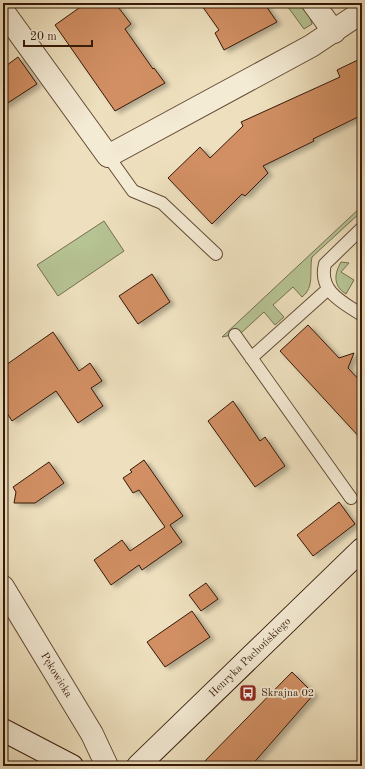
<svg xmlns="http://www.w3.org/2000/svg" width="365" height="769" viewBox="0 0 365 769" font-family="'Old Standard TT',serif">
  <defs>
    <filter id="shadow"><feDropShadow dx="4.5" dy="2.5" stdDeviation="2" flood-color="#0004"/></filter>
  </defs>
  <rect width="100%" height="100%" fill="#eee0be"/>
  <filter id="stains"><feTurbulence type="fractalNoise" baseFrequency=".005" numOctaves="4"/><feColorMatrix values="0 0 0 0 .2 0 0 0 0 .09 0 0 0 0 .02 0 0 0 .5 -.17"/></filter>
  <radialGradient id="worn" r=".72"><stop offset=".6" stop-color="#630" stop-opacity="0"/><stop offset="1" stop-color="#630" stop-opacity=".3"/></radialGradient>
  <!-- green -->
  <path fill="#b6c393" stroke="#766e4e" d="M285,3H302L309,13L312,24L304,29Z
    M362,206V211L312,257C309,271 315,287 302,297L293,287L273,305L284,317L275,325L264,312L241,333L222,337Z
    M104,221L124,251L58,296L37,265Z
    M341,262L349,263L341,272L354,280L346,294C333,286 334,274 341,262Z"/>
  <!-- building -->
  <path fill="#d18f63" stroke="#351908" filter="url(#shadow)" d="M86,3H115L131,24L125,29L153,69L154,68L165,83L115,111L55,25Z
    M200,3H264L277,22L224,50L215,33L219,30Z
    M18,57L37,84L3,106V68Z
    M362,58V115L313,139L314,141L263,166L268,173L245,196L242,194L212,224L168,178L200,147L210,158L243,126L241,122L340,77L337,70Z
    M152,274L170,302L138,324L119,296Z
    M308,325L339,358L354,353L348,368L362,383V440L280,351Z
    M53,332L79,371L90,363L102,381L91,388L103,406L78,423L56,391L12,421L3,407V367Z
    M233,401L260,441L265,437L285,466L255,487L208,421Z
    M144,460L183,516L170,525L182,542L142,570L139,565L111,585L94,560L122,540L130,551L165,527L139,490L133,493L123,478L132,472L130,470Z
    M49,462L64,483L35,503H14L16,492L13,487Z
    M339,502L355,524L313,556L297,535Z
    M206,583L218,599L201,611L189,595Z
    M192,611L210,637L165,667L147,642Z
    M292,672L314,694L251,766H200Z"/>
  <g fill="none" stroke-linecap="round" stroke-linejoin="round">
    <defs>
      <path id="lane" d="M108,156L133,191L162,203L216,254
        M362,228L325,264C318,291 342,302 362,315
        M235,335L351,498
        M251,358L327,290"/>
      <g id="street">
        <path d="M313,3L334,32"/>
        <path d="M3,11L108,156L311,46L362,12"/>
        <path id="s1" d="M3,587L92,734L107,766"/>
      </g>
      <g id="secondary">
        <path d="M3,730L72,766"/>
        <path id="s2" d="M138,766L362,549"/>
      </g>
    </defs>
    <!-- lane casing -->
    <use href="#lane" stroke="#634b36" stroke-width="14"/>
    <!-- street casing -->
    <use href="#street" stroke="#634b36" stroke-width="24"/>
    <!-- secondary casing -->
    <use href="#secondary" stroke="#351908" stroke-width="24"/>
    <!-- lane -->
    <use href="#lane" stroke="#f4ebd5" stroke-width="12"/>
    <!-- street -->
    <use href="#street" stroke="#f4ebd5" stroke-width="22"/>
    <!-- secondary -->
    <use href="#secondary" stroke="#f4ebd5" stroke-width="22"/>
  </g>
  <!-- icons -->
  <defs>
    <symbol id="bus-square" viewBox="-11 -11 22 22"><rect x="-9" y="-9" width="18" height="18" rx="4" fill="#8f2418" stroke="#f4ebd5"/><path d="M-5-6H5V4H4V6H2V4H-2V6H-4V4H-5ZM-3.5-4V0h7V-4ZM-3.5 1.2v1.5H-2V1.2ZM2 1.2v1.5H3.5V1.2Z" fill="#fff"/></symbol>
  </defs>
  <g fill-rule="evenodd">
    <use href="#bus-square" x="238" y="683" width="20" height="20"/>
  </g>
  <g text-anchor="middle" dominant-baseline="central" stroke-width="3.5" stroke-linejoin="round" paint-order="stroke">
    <!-- street labels -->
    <g font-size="11" fill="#351908" stroke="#f4ebd5">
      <text stroke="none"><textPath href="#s2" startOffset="156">Henryka Pachońskiego</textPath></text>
      <text stroke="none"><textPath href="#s1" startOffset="103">Pękowicka</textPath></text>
    </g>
    <!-- poi labels -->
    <g font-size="11" fill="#351908" stroke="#f4ebd5" text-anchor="start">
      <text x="261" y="693">Skrajna 02</text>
    </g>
  </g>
  <!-- margin -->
  <rect width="365" height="769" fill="none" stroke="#eee0be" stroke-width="16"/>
  <rect x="4" y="4" width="357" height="761" fill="none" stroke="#351908" stroke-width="2"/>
  <rect x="8" y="8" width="349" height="753" fill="none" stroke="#351908"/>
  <!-- scale -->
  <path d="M24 40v6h68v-6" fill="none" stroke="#351908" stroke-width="2"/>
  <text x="30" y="40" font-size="12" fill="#351908" stroke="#f4ebd5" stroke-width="3" paint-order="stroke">20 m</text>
  <rect width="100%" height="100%" filter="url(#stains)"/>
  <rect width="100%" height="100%" fill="url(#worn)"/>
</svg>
